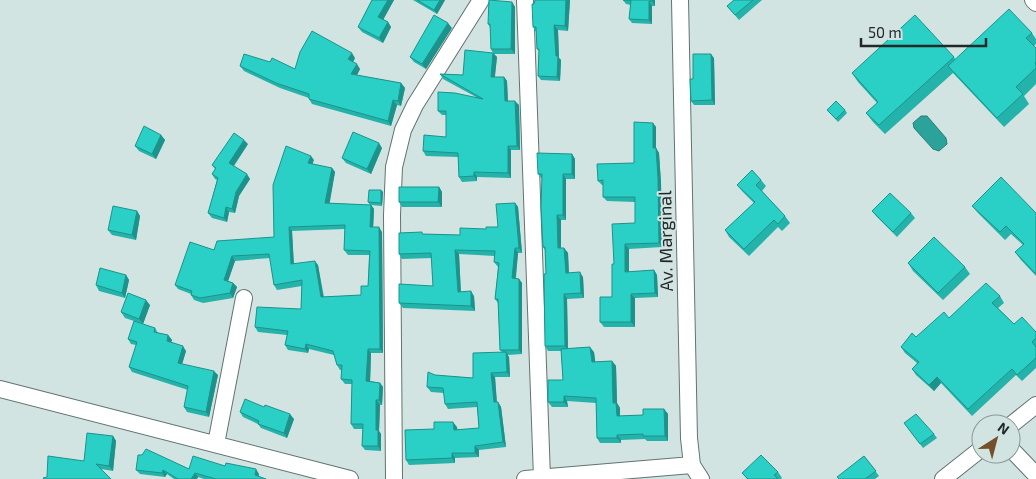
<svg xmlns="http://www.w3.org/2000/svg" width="1036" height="479" viewBox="0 0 1036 479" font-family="'Exo 2',sans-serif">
  <rect width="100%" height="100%" fill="#d1e4e2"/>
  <!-- water -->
  <path fill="#2ba39b" stroke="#287e78" d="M921,116H927L946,138L947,144L939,151L933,149L914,128L913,123Z"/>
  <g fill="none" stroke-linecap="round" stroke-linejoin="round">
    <defs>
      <path id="street" d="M525,0L542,478
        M680,0L689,438L692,465L701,479
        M1033,0L1036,3
        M0,389L350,479
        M1011,425L1036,405
        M216,444L244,298
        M1011,449L1036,475
        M394,479L392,215L394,167L403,130L415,105L481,0
        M525,479L692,465
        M943,479L981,449"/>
    </defs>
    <!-- street casing -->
    <use href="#street" stroke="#627371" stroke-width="18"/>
    <!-- street -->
    <use href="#street" stroke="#fff" stroke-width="16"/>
  </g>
  <!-- wall -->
  <path fill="#24b3aa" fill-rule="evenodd" d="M372,0H394L383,19L388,22L391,27L383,43L362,32L358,27Z
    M413,0H445L437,14Z
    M535,0H570L568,31L558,30L559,58L561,60L560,81L541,80L538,76L539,51L537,49L536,32L533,27Z
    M623,0H655V6H652V24L632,23L629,19L631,5L626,4Z
    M734,0H762L739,20L727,6Z
    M512,2L515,7V54H494L497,57L495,77H504L507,81L508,101L519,105L520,150H511V178L477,177V181L462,182L459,177L458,157L426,156L423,151L446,137V115H442L438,111L476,97L443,79L440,74L463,75L493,53L491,49L490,27L488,24Z
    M452,28L426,69L414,62L410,57Z
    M1032,33L1036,39V44L1034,46L1036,48V84L1024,96L1029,104L1004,127L953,73L885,134L873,122L866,113L877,103L858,82L852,73L954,57L955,59Z
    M355,58L353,62L360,69L357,75L401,83L405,88L401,106L397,105L391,126L312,104L309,99V98L280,88L244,71L240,66L295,69Z
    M714,58L715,105H694L691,101L693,79Z
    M827,110H845L847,113L838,122Z
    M653,123L656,127V148L659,153L661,183L662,247L629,249V272L654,270L657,275L658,297L635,298V327H604L600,322L612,297L614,264L635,223V202L607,201L603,197V185H602L598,181L634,163Z
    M161,135L165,140L156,159L139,151L135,146Z
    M248,144L234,166L250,179L239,196L235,213L229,212L227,222L212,218L208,213L217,180L215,179L212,174L215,169L212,165Z
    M382,148L371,174L346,163L342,158Z
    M572,154L575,159V179H566V220H561V248H564L568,253L569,273L583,277L584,298L567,299L568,349L594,352L595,362L612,361L616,366L617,403L620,408V416L643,415L664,409L668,414V441H647L645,439L621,440V443H600L597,438L596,403L567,401L568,407H552L548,402L563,380L561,351H548L545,346L546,274L545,250L543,247L542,179L538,174Z
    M314,160L312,164L332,168L335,172L329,203L370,205L368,202L381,190L383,192L382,206L371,205L374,209L373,227L382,232L383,353H371L370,381L380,383L383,387L382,405H380L379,431L381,434V451L365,450L362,446L363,429H354L351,424L352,384H345L341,379L342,370H340L337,365L334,355L309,349L308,353L288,350L285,345L287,335L258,332L255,327L301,309L302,286L277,290L274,285L270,258L235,261L228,281L233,283L237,287L233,298L203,303L194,300L191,295V294L178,289L175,285L214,250L274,237ZM345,229L344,250L348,255H369L368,286L361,295L324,297L318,265L294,264L292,231Z
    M761,180L766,186L762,191L785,216L790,223L782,231L778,227L749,256L729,237L725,230L754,203L742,191L737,185Z
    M439,187L442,192V207H402L399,202Z
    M515,203L518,207L522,253H518L516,278L519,279L522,283V354L507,355L509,357L510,377H495L497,402H498L501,407L506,447L479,450V457L455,458V463L409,465L406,460L434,429L457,427V430L479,428L477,407L448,409L445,404L444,393L431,392L427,387L435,375L473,378L502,352L500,350L498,303L495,299L498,267L494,262L495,256L459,254L461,292L474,296L475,311L403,308L399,303L433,286L432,258L402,259L399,254L423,234L460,235L498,227Z
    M972,206L1036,213V276L1021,260L1015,252L1023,245L1011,234L1005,240L978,213Z
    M137,211L140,216L136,240L112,235L108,230Z
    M872,211L911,213L915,218L897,237L876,216Z
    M908,263L965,267L970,274L943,300L913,271Z
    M126,275L129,280L125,298L99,291L96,285Z
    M1000,296L1004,303L998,308L1014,324L1036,332V368L1022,381L1016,375L972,416L941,383L934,391L916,375L912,369L917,363L905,353L901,347L949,318Z
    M150,305L143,324L125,318L121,312Z
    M155,328L158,333L168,335L172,340L171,342L186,351L182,364L218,375L209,417L187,412L184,407L188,390L132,372L129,367L136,345L131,344L128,339Z
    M264,407L294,419L287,438L261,428L258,424L243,417L240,412Z
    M904,423L934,434L937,438L923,448Z
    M113,436L116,441L113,471L101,469L84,461Z
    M864,456L879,476L875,479H839Z
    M225,466L259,474V477L266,479H204L198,477L197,479H174L167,474L165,477L140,474L136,470L189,469Z
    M778,472L782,478L781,479H747L742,473Z"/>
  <!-- shaded-wall -->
  <path fill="#1d928b" d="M388,0H394L382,22L378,17Z
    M440,0H445L437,14L434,10Z
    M566,0H570L568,31L565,26Z
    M652,0H655V6L652,1Z
    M649,1L652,6V24L649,20Z
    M512,2L515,7V54L511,49Z
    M388,22L391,27L383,43L379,38Z
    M448,23L452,28L426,69L422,64Z
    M554,25L558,30L559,58L561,60L560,81L557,77Z
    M352,53L355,58L352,64L348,59Z
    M493,53L497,57L494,82L491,77Z
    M711,54L714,58L715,105L712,100Z
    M357,64L360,69L355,79L351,74Z
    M504,77L507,81L508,105L505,101Z
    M401,83L405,88L401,106L398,101Z
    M393,100L397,105L391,126L388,121Z
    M515,101L519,105L520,150L517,146Z
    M653,123L656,127V148L659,153L661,183L662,247L659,243L653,148Z
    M161,135L165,140L156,159L152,154Z
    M244,140L248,144L232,168L229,163Z
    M379,143L382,148L371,174L367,169Z
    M508,146L511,150V178L508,173Z
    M572,154L575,159V179L572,174Z
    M311,156L314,160L311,168L308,163Z
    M332,168L335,172L329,207L325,203Z
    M474,172L477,177V181L474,176Z
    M247,174L250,179L239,196L235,213L232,209L236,192Z
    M563,174L566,179V220L563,215Z
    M439,187L442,192V207L438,202Z
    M381,190L383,192L382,206L381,203Z
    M515,203L518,207L522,253L519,248Z
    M371,205L374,209L373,231L370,227Z
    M226,207L229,212L227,222L224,218Z
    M137,211L140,216L136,240L132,235Z
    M557,215L561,220V253L558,248Z
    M289,227L292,231L294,269L291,264Z
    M379,227L382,232L383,353L380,349Z
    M625,244L629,249V277L625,272Z
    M515,248L518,253L515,283L512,278Z
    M564,248L568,253L569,278L566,273Z
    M455,250L459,254L461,297L458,292Z
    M232,256L235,261L227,284L224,280Z
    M315,261L318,265L324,302L321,297Z
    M654,270L657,275L658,297L655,293Z
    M580,272L583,277L584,298L581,293Z
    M126,275L129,280L125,298L122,293Z
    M519,279L522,283V354L519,350Z
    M233,283L237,287L233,298L230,293Z
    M471,291L474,296L475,311L471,306Z
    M564,294L567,299L568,351L565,346Z
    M631,294L635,298V327L631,322Z
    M146,300L150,305L143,324L139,319Z
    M168,335L172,340L170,346L167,341Z
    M306,344L309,349L308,353L305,349Z
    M183,346L186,351L181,368L178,363Z
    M590,347L594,352L596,367L592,362Z
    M368,349L371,353L370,385L366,381Z
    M506,352L509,357L510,377L507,372Z
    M612,361L616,366L617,403L620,408V421L617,416L613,403Z
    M214,371L218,375L209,417L206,412Z
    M491,373L495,377L497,407L494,402Z
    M937,377L941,383L934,391L929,385Z
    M380,383L383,387L382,405L379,400Z
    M564,396L567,401L568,407L564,402Z
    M376,400L380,405L379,431L381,434V451L378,446L376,430Z
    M498,402L501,407L506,447L503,442Z
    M664,409L668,414V441L665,436Z
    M290,414L294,419L287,438L284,433Z
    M453,422L457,427L458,435L454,430Z
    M617,435L621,440V443L617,438Z
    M113,436L116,441L113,471L109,466Z
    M475,446L479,450V457L475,453Z
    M452,453L455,458V463L452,458Z
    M256,469L259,474L258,479L255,475Z
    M163,470L167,474L165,477L162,473Z
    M195,473L198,477L197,479H191Z"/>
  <!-- building -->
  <path fill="#2ad0c6" stroke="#1d928b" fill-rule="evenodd" d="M372,0H388L378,17L388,22L379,38L358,27Z
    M417,0H440L434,10Z
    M489,0L512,2L511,49H491L490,24H488Z
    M535,0H566L565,26L554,25L556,56H558L557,77L538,76L539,49H537L536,27H533L532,4H534Z
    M623,0H652V1H649V20L629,19L631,0Z
    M734,0H753L735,15L727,6Z
    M1009,9L1032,33L1026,38L1036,48V62L1035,63L1036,65V68L1016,87L1023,94L997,118L948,66Z
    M434,15L448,23L422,64L410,57Z
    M915,15L954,57L879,125L866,113L878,102L852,73Z
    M312,31L352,53L348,59L357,64L351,74L401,83L398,101L393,100L388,121L309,99V94L276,83L240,66L244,54L270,62L272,58L295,69L300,52Z
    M465,50L493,53L491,77H504L505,101H515L517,146H508V173L474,172V176L459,177L458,153L423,151L424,135L446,137V111H438V92L455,93L483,99L440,74L463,75Z
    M693,54H711L712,100L691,101L690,79H693Z
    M836,101L845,110L836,119L827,110Z
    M634,122L653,123V148H656L658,178L659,243L625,244V272L654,270L655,293L631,294V322H600V297H612V264H614L612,224L635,223V197H603V180L598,181L597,164L634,163Z
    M144,126L161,135L152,154L135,146Z
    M353,132L379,143L367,169L342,158Z
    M234,133L244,140L229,163L247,174L236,192L232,209L226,207L224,218L208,213L218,178L212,174L216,168L212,165Z
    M286,146L311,156L308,163L332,168L325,203L371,205L370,227H379L380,349H368L366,381L380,383L379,400H376V430H378V446H362L363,424H351L352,380L341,379L342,365H337L333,351L306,344L305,349L285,345L288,331L255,327L257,307L301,309L302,280L274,285L269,254L232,256L224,280L233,283L230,293L200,298L191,295L192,291L175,285L190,242L214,250L217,241L274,237L273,185ZM345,225L344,250L370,251L368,286H361V295L321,297L315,261L291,264L289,227Z
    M537,153L572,154V174H563V215H557L558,248H564L566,273L580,272L581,293L564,294L565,346H545L544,274H546L545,247H543L541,207L542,174H538Z
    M752,170L761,180L756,185L785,216L778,224L774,220L744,249L725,230L755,202L737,185Z
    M1001,177L1036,213V274L1015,252L1024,244L1006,226L1000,232L972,206Z
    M399,187H439L438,202H399Z
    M369,190H381V203L368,202Z
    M890,193L911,213L893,232L872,211Z
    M515,203L519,248H515L512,278L519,279V350H500L498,299H495L499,263L494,262L495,251L455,250L458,292L471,291V306L399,303V284L433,286L431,253L399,254V233L422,232V234L460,235V228L486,229V227H498L496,204Z
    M113,206L137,211L132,235L108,230Z
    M934,237L965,267L938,293L908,263Z
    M100,268L126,275L122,293L96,285Z
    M986,283L1000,296L992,303L1014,324L1022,317L1036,332V338L1032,342L1036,347V358L1017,375L1012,369L968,409L937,377L929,385L912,369L919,362L901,347L912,333L916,337L944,312L949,318Z
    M128,293L146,300L139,319L121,312Z
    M134,321L155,328L154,332L168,335L167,341L183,346L178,363L214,371L206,412L184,407L188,386L129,367L137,342L128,339Z
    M590,347L592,362L612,361L613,403H616L617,416L643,415V409H664L665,436H643V434L617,435V438H597L596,398L564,396V402H548V380H563L561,349Z
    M506,352L507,372L491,373L494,402H498L503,442L475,446V453H452V458L406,460L405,430L434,429V422H453L454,430L479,428L477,402L445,404L443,388L427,387L428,372L435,375L473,378V353Z
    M245,399L264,407L265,405L290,414L284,433L258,424L259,421L240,412Z
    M916,414L934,434L920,444L904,423Z
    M87,433L113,436L109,466L96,464L111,479H44L43,478L47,477L48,456L84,461Z
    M146,449L189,469L193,456L225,466L226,463L256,469L255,475L266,479H216L195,473L191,479H178L163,470L162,473L136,470L138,455H142Z
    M761,455L778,472L774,475L778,479H748L742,473Z
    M864,456L876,471L865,479H839L837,477Z"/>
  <g text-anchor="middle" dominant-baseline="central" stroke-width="4" stroke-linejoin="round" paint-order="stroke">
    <!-- street labels -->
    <g font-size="18" fill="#212827" stroke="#d1e4e2">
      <text transform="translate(665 241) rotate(-91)">Av. Marginal</text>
    </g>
  </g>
  <!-- north arrow -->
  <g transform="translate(996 439) rotate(36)"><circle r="24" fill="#d1e4e2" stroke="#8b9997"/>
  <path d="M0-4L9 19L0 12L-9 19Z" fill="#74502a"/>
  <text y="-8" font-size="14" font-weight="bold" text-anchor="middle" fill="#212827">N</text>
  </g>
  <!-- scale -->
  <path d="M861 38v8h125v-8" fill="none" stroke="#212827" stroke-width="2.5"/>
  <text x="868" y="38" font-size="15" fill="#212827" stroke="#d1e4e2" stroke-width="4" paint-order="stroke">50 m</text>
</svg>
